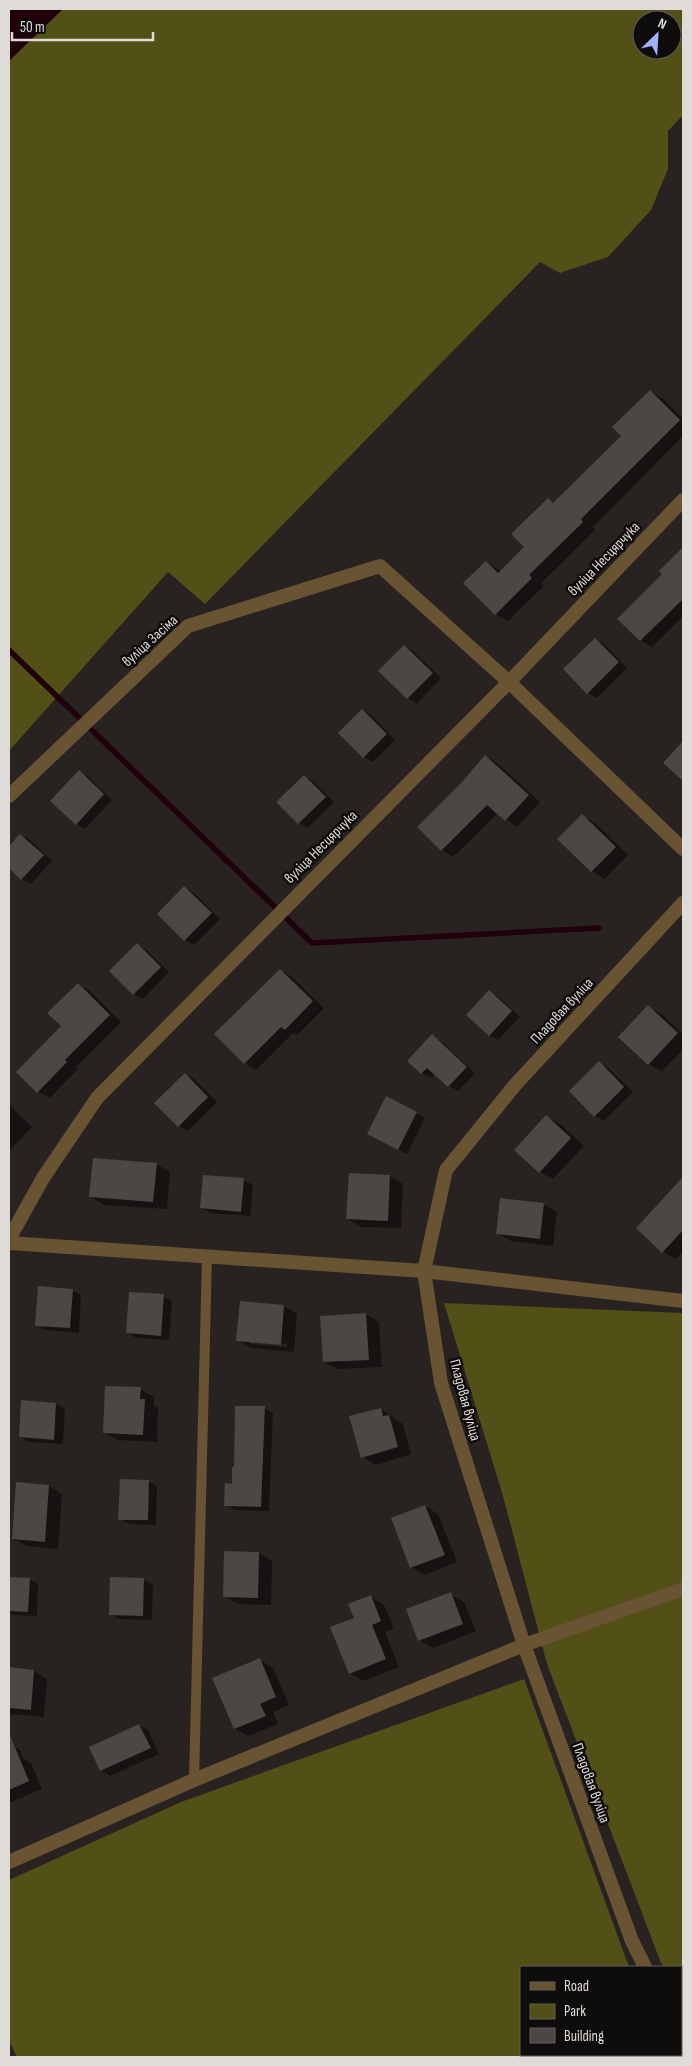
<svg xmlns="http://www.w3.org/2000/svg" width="692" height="2066" viewBox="0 0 692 2066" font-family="'Sofia Sans Condensed',sans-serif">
  <rect width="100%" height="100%" fill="#282321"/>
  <!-- green -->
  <path fill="#524f17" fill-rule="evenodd" d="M9,9H683V115L668,131V169L651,210L608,257L560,273L540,262L205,604L168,572L9,751ZM642,20H672V50H642Z
    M444,1303L683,1313V2004L681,1999V1967H664L661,1963L547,1664L503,1496Z
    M524,1679L629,1967H521V2055H605L600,2057H17L9,2041V1880L181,1802Z"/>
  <!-- water -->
  <path fill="#1f000b" d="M9,9H63L9,61Z"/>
  <!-- shadow -->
  <path fill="#0007" fill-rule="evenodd" d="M650,391L663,399L683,419V436L593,527L595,530L541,583L544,586L508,621L495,614L486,562L501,571L526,547L548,499L555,503L623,436Z
    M683,548V616L652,647L640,640L664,574L660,571Z
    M595,639L604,644L627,668L597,698L588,693Z
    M404,646L413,651L441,678L417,704L408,698L380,671Z
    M363,710L372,716L395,740L373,762L364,757Z
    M486,756L497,763L540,802L517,827L498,813L453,857L442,850L463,783Z
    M79,772L88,777L112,800L85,829L76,824Z
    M304,776L313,781L334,802L308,828L299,823Z
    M582,816L595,823L628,855L605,879L592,871Z
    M21,835L30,840L52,861L31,884L22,879L9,867V848Z
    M185,888L194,893L220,919L194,945L185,940L158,914Z
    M137,945L146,950L169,972L143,999L134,994Z
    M281,970L292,977L324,1008L297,1035L293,1033L256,1070L245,1063Z
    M78,984L90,991L121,1022L76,1067L78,1069L50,1098L38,1092Z
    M489,992L498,997L520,1017L498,1040L489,1035Z
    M648,1007L662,1014L683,1035V1049L662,1071L648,1064Z
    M432,1036L441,1041L475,1073L458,1091L449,1086L435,1074L431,1078L422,1073Z
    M599,1063L608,1068L633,1092L604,1121L595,1116Z
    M185,1074L194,1079L217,1102L188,1131L179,1126Z
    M9,1105L32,1127L9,1151Z
    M416,1113L425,1118L407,1154L378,1139Z
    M546,1117L560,1124L584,1146L553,1179L540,1172Z
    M156,1164L170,1172L167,1209L104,1205L91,1197Z
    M390,1176L403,1184L401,1228L361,1227L348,1219Z
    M683,1179V1252L676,1259L663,1252L638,1228Z
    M244,1180L253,1185L250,1216L211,1213L202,1208Z
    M543,1204L557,1212L553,1246L511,1241L497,1233Z
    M72,1290L81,1295L79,1333L46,1330L37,1325Z
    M163,1296L172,1301L169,1340L136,1338L127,1332Z
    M284,1306L297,1314L294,1352L251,1348L238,1340ZM250,1341L287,1344V1347L250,1344Z
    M365,1314L379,1322L382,1367L338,1369L324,1362Z
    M140,1389L154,1397V1406L158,1408L157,1442L118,1440L104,1433Z
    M56,1404L65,1409L63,1444L29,1442L20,1437Z
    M264,1408L273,1413L269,1511L235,1510L226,1505L233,1485L235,1468Z
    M381,1409L403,1424L411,1454L376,1465L362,1457Z
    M148,1481L157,1486L156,1525L129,1524L120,1519Z
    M49,1486L62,1494L58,1549L27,1546L13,1539Z
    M425,1506L438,1514L457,1562L425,1575L411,1567Z
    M259,1553L272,1561L271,1605L238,1604L224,1596Z
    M9,1578L29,1579L38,1584L37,1616L12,1615L9,1613Z
    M144,1580L153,1585L152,1620L119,1619L110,1614Z
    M450,1594L464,1602L476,1631L433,1648L419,1640Z
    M371,1597L384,1605L394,1628L385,1632L399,1667L364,1681L350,1673L355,1618Z
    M260,1660L273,1668L289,1705L273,1712L278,1724L248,1736L235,1729Z
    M9,1668L34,1671L47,1679L44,1717L9,1714Z
    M139,1725L148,1730L159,1754L110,1776L101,1770Z
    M9,1744L20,1750L23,1758L31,1763L42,1789L9,1803Z"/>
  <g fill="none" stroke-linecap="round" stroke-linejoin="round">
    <!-- stream -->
    <path stroke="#1f000b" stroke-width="5.5" d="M9,650L312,943L599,928
      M631,2057L637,2055"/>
  </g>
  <!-- building -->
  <path fill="#4c4645" d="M650,390L680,420L581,519L583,522L529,575L532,578L495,615L463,583L486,561L498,573L524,547L511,534L548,498L553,503L621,436L612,427Z
    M683,547V599L640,641L617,619L662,574L659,571Z
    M595,638L619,662L587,694L563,669Z
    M404,645L433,673L407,699L378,671Z
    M362,709L387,734L363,758L338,733Z
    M683,741V781L663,763Z
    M485,755L529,795L505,821L487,805L441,851L417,827L462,782Z
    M79,770L104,794L76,825L50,801Z
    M304,775L326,797L298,824L276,802Z
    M582,814L616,847L591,872L557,839Z
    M20,834L44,855L21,880L9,868V846Z
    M184,886L212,913L184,941L157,914Z
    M137,943L161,967L133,995L109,971Z
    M280,969L313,1001L285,1030L281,1027L244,1064L214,1034Z
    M78,983L110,1015L65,1060L67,1062L37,1093L16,1072L61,1026L47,1013Z
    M489,990L512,1011L489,1036L466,1015Z
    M648,1005L678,1033L648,1065L618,1037Z
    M432,1034L467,1067L448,1087L427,1068L421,1074L407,1061Z
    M599,1061L624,1087L594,1117L569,1091Z
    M185,1073L208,1097L178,1127L154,1103Z
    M386,1096L417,1112L398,1150L367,1134Z
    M546,1115L571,1138L539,1173L514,1150Z
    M93,1158L157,1163L153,1202L89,1197Z
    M349,1173L390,1175L388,1221L346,1219Z
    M203,1175L244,1178L241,1212L200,1208Z
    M683,1177V1230L662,1253L636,1228Z
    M500,1198L544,1203L540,1239L496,1234Z
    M38,1286L73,1289L70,1328L35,1326Z
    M129,1292L164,1294L161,1336L126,1333Z
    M240,1301L284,1305L281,1345L236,1341Z
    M366,1313L369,1360L323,1362L320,1316Z
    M105,1386L141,1387L140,1399H145L143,1435L103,1433Z
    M21,1400L56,1403L54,1440L19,1437Z
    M235,1406H265L261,1507L224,1506L225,1483L232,1484V1467H234Z
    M381,1408L383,1416L389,1415L398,1447L361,1458L349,1416Z
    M120,1479L149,1480L148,1520H118Z
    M16,1482L49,1485L45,1542L12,1539Z
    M425,1505L445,1555L410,1568L391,1518Z
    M224,1551L259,1552L258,1598L223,1597Z
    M9,1577L30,1578L28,1612L9,1611Z
    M110,1577L144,1578L143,1616L109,1615Z
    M451,1592L463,1624L418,1641L406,1609Z
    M371,1595L381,1621L372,1625L386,1659L349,1674L330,1627L354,1618L348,1604Z
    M260,1658L276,1697L260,1704L266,1716L234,1729L212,1678Z
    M9,1667L34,1670L31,1710L9,1708Z
    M139,1724L151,1748L100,1771L89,1747Z
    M9,1733L29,1781L9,1790Z"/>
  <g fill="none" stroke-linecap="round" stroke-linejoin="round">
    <!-- service -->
    <path stroke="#685333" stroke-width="10" d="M194,1780L207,1257"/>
    <!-- minor -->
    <path stroke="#685333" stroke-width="14" d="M9,796L188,626L380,566L509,682L683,849
      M9,1239L43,1178L97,1098L509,682L683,500
      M9,1243L424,1271L683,1301
      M9,1862L194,1780L524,1645L683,1589
      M645,1967L632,1941L524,1645L441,1383L424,1271L446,1170L515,1085L683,903
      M681,2040L683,2045"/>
  </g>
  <g text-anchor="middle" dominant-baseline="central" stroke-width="5" stroke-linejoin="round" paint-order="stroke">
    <!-- street labels -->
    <g font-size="15" fill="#dedbd9" stroke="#0f0d0c">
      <text transform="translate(604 559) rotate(-46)">вуліца Несцярчука</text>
      <text transform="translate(150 641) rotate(-42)">вуліца Засіма</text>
      <text transform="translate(321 847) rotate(-45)">вуліца Несцярчука</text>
      <text transform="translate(562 1011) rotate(-47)">Пладовая вуліца</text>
      <text transform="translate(465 1400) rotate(75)">Пладовая вуліца</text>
      <text transform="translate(591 1783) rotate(70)">Пладовая вуліца</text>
    </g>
  </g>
  <!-- border -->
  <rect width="692" height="2066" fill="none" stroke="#dedbd9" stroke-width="20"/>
  <!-- legend -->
  <rect x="520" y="1966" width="162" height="90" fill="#0f0d0c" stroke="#625f5e"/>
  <rect x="530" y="1982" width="25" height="8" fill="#685333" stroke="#625f5e"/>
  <text x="564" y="1991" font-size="15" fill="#dedbd9">Road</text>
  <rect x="530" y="2004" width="25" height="15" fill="#524f17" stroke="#625f5e"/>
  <text x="564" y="2016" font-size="15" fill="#dedbd9">Park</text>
  <rect x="530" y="2028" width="25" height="15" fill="#4c4645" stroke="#625f5e"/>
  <text x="564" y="2041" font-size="15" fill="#dedbd9">Building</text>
  <!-- north arrow -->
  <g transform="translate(657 35) rotate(25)"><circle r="24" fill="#0f0d0c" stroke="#625f5e"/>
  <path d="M0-4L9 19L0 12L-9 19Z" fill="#a4b2fc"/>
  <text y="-8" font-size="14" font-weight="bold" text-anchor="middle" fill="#dedbd9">N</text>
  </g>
  <!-- scale -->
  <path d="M12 32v8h141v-8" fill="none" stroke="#dedbd9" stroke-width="2.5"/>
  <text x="20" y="32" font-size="15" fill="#dedbd9" stroke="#0f0d0c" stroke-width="4" paint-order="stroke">50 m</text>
</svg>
